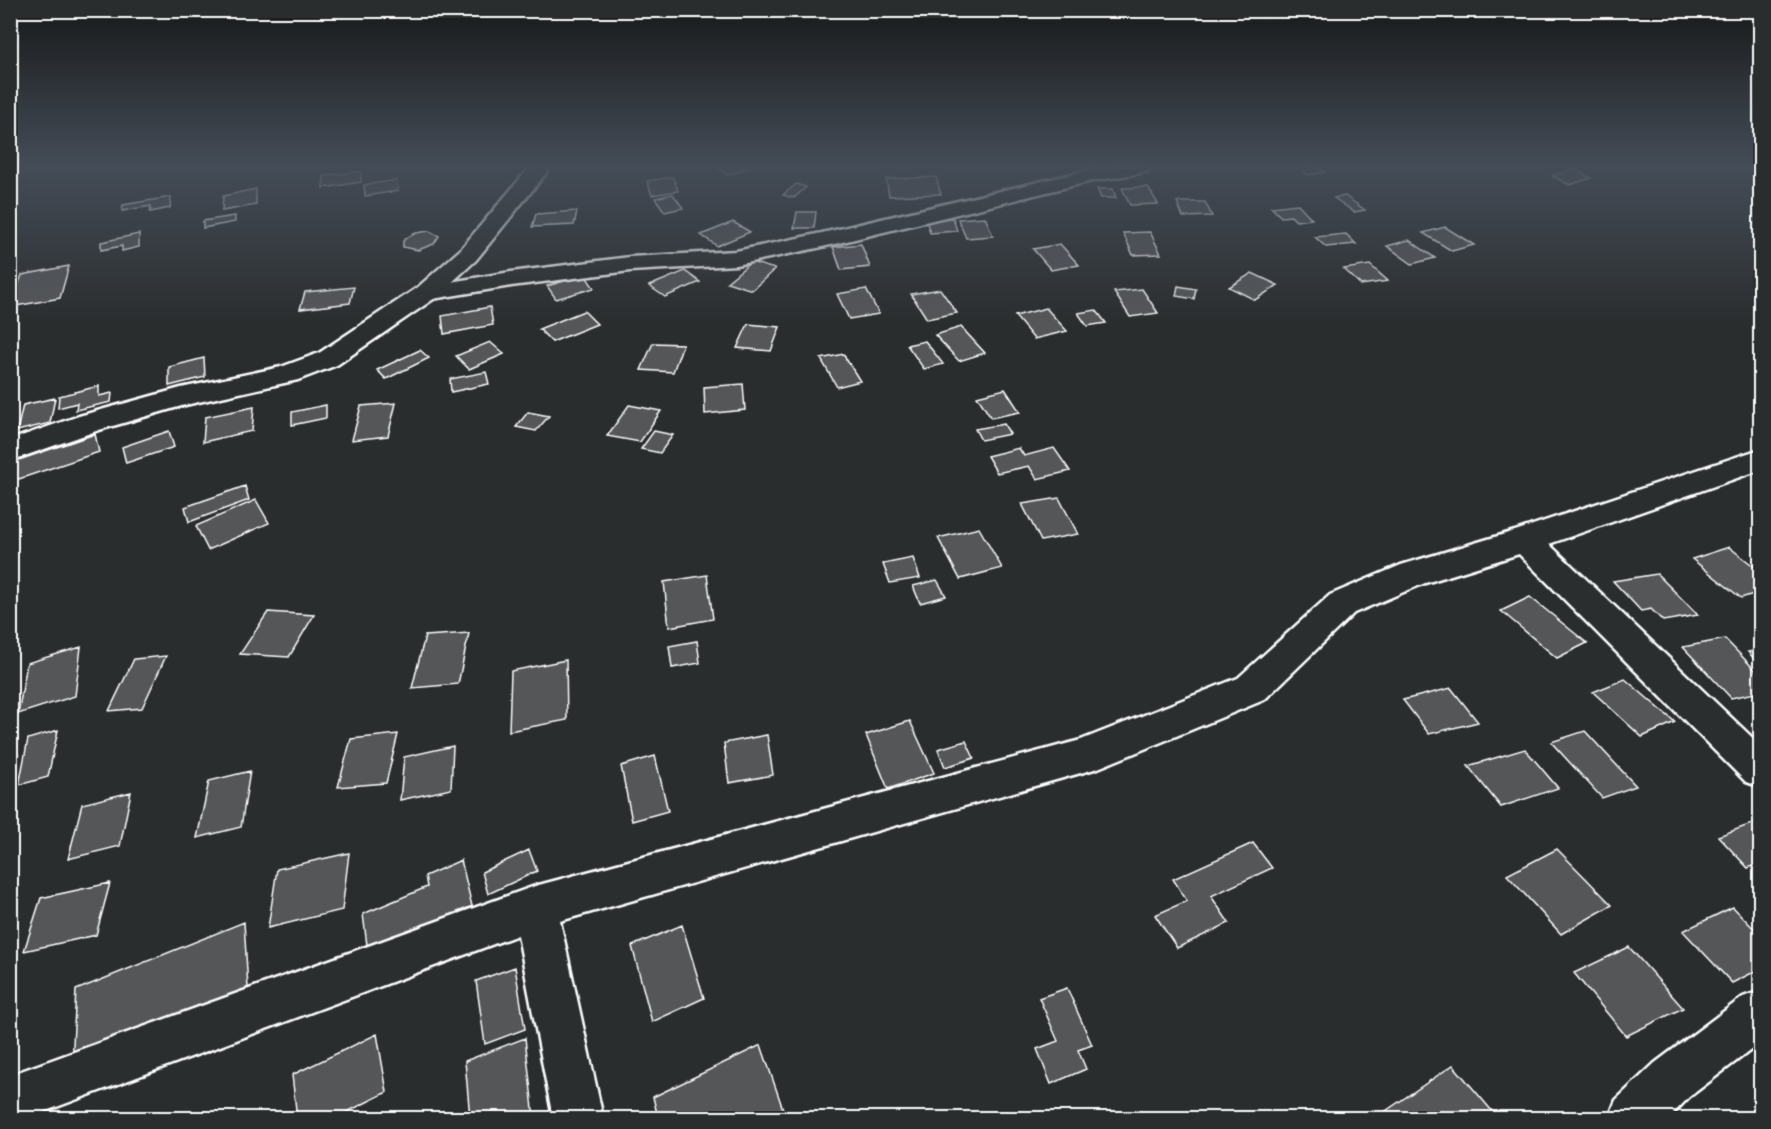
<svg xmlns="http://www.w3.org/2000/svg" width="1771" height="1129" viewBox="0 0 1771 1129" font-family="Kalam,sans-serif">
  <rect width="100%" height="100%" fill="#2a2d2e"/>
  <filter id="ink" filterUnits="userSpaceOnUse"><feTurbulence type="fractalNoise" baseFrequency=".0167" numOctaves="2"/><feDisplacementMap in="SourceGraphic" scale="12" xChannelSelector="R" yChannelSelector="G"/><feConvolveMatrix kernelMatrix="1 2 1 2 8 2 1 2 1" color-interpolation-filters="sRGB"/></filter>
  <g filter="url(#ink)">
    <!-- building -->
    <path fill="#555758" stroke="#fff" stroke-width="1.5" d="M718,167H752L727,175Z
      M1299,167H1318L1325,172L1308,175Z
      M1573,169L1591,178L1570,185L1552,176Z
      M361,171V182L323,188L324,176Z
      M673,177L678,191L652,195L647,181Z
      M936,177L941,194L889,196L886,179Z
      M397,180L398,191L365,196L364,185Z
      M796,184L806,187L794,198L783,195Z
      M1148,187L1158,204L1130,205L1122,188Z
      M256,189V205L222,211L223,196Z
      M1097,189H1113L1116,198H1101Z
      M673,194L683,208L665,212L655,198Z
      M1345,196L1365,210L1354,212L1334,198Z
      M171,197L170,208L150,212L151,206L122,211L123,205Z
      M1177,202H1205L1212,216L1183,217Z
      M1298,204L1312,219L1296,221L1291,216L1281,217L1271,207Z
      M577,211L574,225L532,227L536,214Z
      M797,212H816L814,228H794Z
      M235,216V222L203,228V221Z
      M985,217L993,236L966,238L958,219Z
      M953,218L957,231L930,233L926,220Z
      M733,222L750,232L717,246L701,235Z
      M1445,227L1474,245L1452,251L1423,233Z
      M429,231L439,236L434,244L418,250L403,247V241L406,238L416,233Z
      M1150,232L1161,254L1133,255L1123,233Z
      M139,234V247L122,251V246L101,250V242Z
      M1346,234L1356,244L1326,247L1315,237Z
      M1409,240L1435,258L1412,264L1387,246Z
      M861,244L870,267L841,270L833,247Z
      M1060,244L1079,265L1051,270L1033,249Z
      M751,262L775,269L752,290L727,282Z
      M1370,265L1388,281L1361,285L1344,269Z
      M69,266L60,298L10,307L22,275Z
      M685,271L700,282L665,297L649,286Z
      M1252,273L1278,285L1255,300L1229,287Z
      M585,275L594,288L556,299L547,286Z
      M1178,286L1196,289L1194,299L1176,296Z
      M354,287L350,303L300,309L305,292Z
      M866,289L879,314L849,319L837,294Z
      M940,289L957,313L927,319L911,294Z
      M1142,289L1158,313L1130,317L1114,292Z
      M490,307L493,325L444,334L442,316Z
      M1046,308L1067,331L1034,339L1015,316Z
      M1096,310L1106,323L1087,326L1078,313Z
      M584,311L597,324L552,342L539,329Z
      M748,324L780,327L771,351L737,348Z
      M961,327L985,353L959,361L935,335Z
      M925,341L943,364L924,369L907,345Z
      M490,342L504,354L469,369L456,356Z
      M653,343L683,344L673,372L641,370Z
      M420,350L429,358L386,379L377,370Z
      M843,354L860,381L837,387L821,359Z
      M204,358L205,377L169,386V367Z
      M486,372L489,384L451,392L450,379Z
      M743,384L745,410L705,414L704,387Z
      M99,386V396L112,393L111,402L76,410L77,403L58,408L59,396Z
      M1005,389L1020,412L991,418L977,396Z
      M55,398L50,423L17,431L23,405Z
      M396,403L388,436L352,440L361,406Z
      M326,405V418L292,425V412Z
      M629,405L661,411L640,442L607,436Z
      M254,407L252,431L203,442L205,417Z
      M528,412L549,416L536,431L516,427Z
      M1004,424L1010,434L981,440L975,429Z
      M169,431L174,447L126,463L122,447Z
      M654,431L673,435L660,453L641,449Z
      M95,434L99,452L10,482V463Z
      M1019,448L1024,456L1054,448L1070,471L1037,479L1029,466L997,473L987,456Z
      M245,486L249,500L189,522L185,507Z
      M1059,498L1078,534L1041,541L1022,504Z
      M256,500L269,523L208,550L196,526Z
      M979,528L1002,568L960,579L938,538Z
      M1729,547L1760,571V592L1741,598L1692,559Z
      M913,558L920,578L890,583L883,564Z
      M1657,574L1698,615L1663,621L1651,609L1641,611L1613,581Z
      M707,575L713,619L669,627L664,582Z
      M937,580L946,596L920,603L913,586Z
      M1530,597L1587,643L1557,658L1501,611Z
      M268,612L314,615L289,657L240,654Z
      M469,633L458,684L412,688L425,636Z
      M1725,639L1760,675V692L1731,698L1683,647Z
      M697,641L700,663L672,668L669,646Z
      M81,647L75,696L18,714L27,663Z
      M1760,650V665L1748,652Z
      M166,656L142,708L109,711L134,659Z
      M566,660L567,720L509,731L511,671Z
      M1625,679L1675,722L1642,737L1593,692Z
      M1451,688L1478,722L1429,734L1403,700Z
      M910,721L934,773L888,789L866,735Z
      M58,730L48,777L19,785L28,739Z
      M1585,731L1636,786L1602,798L1551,742Z
      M398,734L386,783L338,787L351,739Z
      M767,735L773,775L729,783L724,743Z
      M966,741L974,758L945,767L938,749Z
      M453,746L451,789L400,800L404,757Z
      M1525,749L1558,788L1501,807L1468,766Z
      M18,754L10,788V756Z
      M655,756L668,811L632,821L621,766Z
      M250,771L241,827L197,838L209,781Z
      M131,792L120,846L68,859L82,804Z
      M1760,821V863L1748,868L1718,836Z
      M1253,843L1272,868L1211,896L1229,923L1177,948L1155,915L1187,901L1173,879Z
      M1557,849L1612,905L1561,934L1507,875Z
      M529,850L537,871L488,894L482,872Z
      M349,853L342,910L268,928L277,869Z
      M461,860L472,906L368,953L363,914L427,887L425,876Z
      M110,883L96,935L24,951L41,898Z
      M1733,907L1760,935V969L1732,983L1683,931Z
      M244,922L248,988L72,1063L76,990Z
      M682,925L704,998L652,1022L632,946Z
      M1629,947L1683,1008L1626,1036L1574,973Z
      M515,967L525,1029L485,1044L476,981Z
      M1067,988L1092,1045L1078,1050L1086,1069L1051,1084L1037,1049L1058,1041L1039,998Z
      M377,1034L387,1092L335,1118H297L292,1075Z
      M525,1038L534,1118H470L465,1061Z
      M761,1045L786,1118H658L653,1097Z
      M1453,1065L1498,1118L1377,1117Z"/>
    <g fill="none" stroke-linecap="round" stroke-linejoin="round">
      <defs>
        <path id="street" d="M1102,167H1151L1148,171L1141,173L1092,181L822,247L736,265L630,271L511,286L426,300L417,298L414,293L417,288L426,286L511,272L630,257L736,251L822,233Z
          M1760,449V470L1549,544L1760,745V787L1746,782L1519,554L1425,583L1354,613L1264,700L1098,768L560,921L603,1118H553L518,935L27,1118H10V1075L535,886L1081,740L1238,678L1330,595L1401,565L1515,531Z
          M1760,991V1043L1689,1097L1669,1118H1609L1616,1100L1655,1063L1743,997Z"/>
        <path id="secondary" d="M530,167H551L476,260L435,298L337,365L298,380L185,405L99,430L10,461V440L79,416L181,388L281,367L319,353L417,288L460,250Z"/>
      </defs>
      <!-- street casing -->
      <use href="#street" stroke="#fff" stroke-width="5"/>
      <!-- secondary casing -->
      <use href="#secondary" stroke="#fff" stroke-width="5"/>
      <!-- street -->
      <use href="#street" fill="#2a2d2e" fill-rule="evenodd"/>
      <!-- secondary -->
      <use href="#secondary" fill="#2a2d2e" fill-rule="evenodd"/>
    </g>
  </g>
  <!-- sky -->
  <linearGradient id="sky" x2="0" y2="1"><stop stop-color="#171919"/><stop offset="0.51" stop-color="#444c57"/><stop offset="1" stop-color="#444c57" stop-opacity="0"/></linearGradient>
  <rect width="1771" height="325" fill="url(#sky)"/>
  <!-- margin -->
  <rect width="1771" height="1129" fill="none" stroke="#2a2d2e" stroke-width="36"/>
  <rect x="18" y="18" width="1735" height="1093" fill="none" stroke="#fff" stroke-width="2" filter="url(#ink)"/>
</svg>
